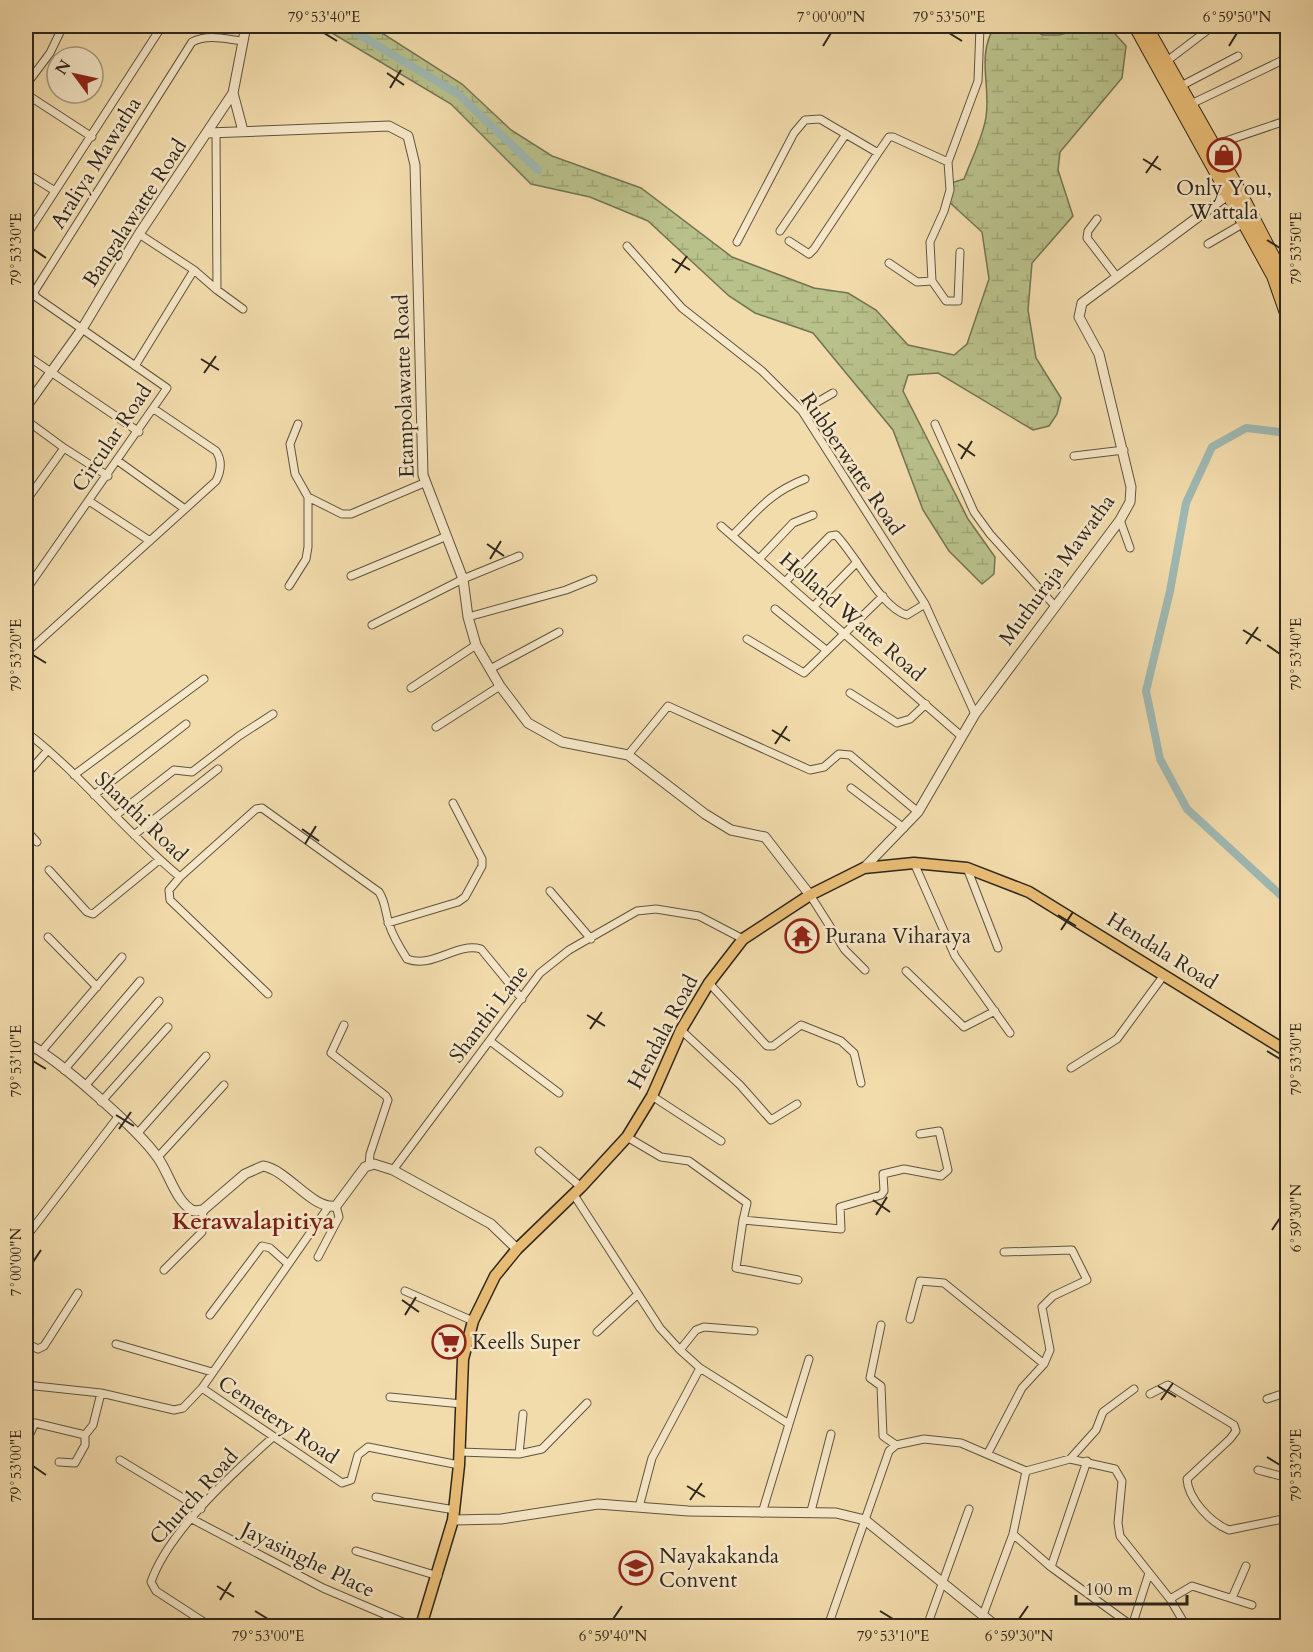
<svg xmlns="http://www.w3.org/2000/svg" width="1313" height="1652" viewBox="0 0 1313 1652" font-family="Cardo,serif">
  <defs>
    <pattern id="wetland-marsh" width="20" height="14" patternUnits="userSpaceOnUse" patternTransform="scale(1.5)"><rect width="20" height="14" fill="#b9c18b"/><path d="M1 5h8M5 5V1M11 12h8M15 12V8" fill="none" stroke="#9fa677"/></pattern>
  </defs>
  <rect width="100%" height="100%" fill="#f3dcac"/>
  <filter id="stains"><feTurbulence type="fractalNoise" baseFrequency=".00333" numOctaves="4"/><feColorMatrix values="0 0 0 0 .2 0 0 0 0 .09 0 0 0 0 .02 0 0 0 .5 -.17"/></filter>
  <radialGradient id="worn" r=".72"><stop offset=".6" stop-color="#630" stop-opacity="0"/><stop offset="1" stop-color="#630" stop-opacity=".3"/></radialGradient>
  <!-- wetland -->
  <path fill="url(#wetland-marsh)" stroke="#737454" stroke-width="1.5" d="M304,26H371L462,84L511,130L552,156L641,188L732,257L814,288L848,293L876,310L908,345L954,355L967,344L989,279L982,232L947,200L948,184L964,179C971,160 983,137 986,117C991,86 976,55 995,26H1026L1043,35H1059L1092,26H1108L1126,46L1122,78L1060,152L1058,170L1073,216L1032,263L1028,310L1036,358L1061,398L1057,414L1049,426L1033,430L938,373L908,375L903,391L968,519L995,557L994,574L982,584L949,551L923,510L893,430L813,333L755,313L729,296L648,221L590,197L531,184L451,104L332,33Z"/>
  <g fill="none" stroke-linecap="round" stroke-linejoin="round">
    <!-- canal -->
    <path stroke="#9fb9b4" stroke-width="8" d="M345,26L458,94L538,170L536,168
      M1288,433L1246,428L1212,447L1186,503L1170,591L1146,691L1160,759L1187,809L1288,902"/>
    <defs>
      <path id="minor" d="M1167,61L1213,26
        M26,85L50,53L63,26
        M1181,86L1238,56
        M26,94L92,137
        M1191,104L1283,60
        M1214,145L1288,120
        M26,173L55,191
        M1097,219L1088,231L1087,238L1117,277
        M780,231L846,134
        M139,234L194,270L217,290L216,133
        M26,236L162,26
        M789,241L809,254L814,249L878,153
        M737,242L794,133L805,120L820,119L878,153L889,137H893L948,162
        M1208,244L1244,223
        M627,246L682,308L762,371L802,411L925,604L975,714
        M889,263L917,282L932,281L930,242L944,211L950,190L948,162L978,81L980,26
        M1279,264L1288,259
        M932,281L946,301H958L960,252
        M217,290L243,309
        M26,355L139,432
        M135,366L194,270
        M802,411L833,393
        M26,420L64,448
        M935,424L974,512L990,534L1054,605
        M1074,456L1124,450
        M118,461L185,509
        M308,497L342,514H351L424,483
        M26,501L64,448L108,476
        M89,501L150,541
        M1120,520L1130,548
        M721,526L960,735
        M734,534C760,508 770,493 805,479
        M760,558L793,523L813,515
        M351,576L447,536
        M785,582L830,536L836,535C855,554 882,609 907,615L925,604
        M289,586L306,559L308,547V497L295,474L290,444L298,424
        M26,590L167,388L36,297L34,292L192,42C208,34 225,39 242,41
        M814,606L857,562
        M775,609L826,650
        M468,617L566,590L593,579
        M372,625L463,579L519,556
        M747,639L804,673L883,596
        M26,653L216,481C221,471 222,460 216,451L154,409
        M490,669L559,632
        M411,688L476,645
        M850,693L897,723L910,719L926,704
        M436,727L500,686
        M26,732C82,775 125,832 180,877L256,809L262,808L379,892C386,903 385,912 389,924C393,937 400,948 407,959C433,969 456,942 481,949L522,999
        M628,755L668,706L810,770L824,767L839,754L850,755L918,812
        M26,775L48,750
        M74,775L204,679
        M851,788L904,828
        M94,795L186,724
        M115,816L174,770L192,772L239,736L273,714
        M26,830L37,842
        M134,835L218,769
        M914,863L955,956L1010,1033
        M967,868L998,948
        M49,870L87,912L93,914L159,860
        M180,877L169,890L170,900L268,994
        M550,891L591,939
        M810,895L845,950L865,970
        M388,923L458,902L465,897L482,866V859L453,803
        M48,937L97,987
        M906,971L964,1027L995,1011
        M709,983L767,1046H773L801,1025L841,1041L854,1053L861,1083
        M344,1025L331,1053L386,1096L388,1100L370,1154L369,1165
        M681,1030L740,1085L771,1120L797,1104
        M490,1041L559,1093
        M41,1052L122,957
        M1071,1068L1117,1039L1164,975
        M64,1070L140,981
        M85,1086L159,1001
        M652,1096L721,1141
        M101,1102L168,1027
        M137,1134L206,1056
        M627,1137L661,1157L689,1161L747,1203L743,1220L841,1229L840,1207L881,1195L884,1191L883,1174L904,1169L941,1176L948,1170L939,1131L920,1134
        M539,1151L581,1187
        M158,1157L224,1085
        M393,1170L540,973L569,950L637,911L656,909L699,916L743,939
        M574,1195L660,1328L680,1350L700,1368L789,1424L762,1513
        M329,1206L202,1388L342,1483L351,1480L358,1455L368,1447L459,1465
        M743,1220L736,1268L798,1280
        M26,1237L118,1117
        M318,1257L339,1217L336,1206
        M164,1270L202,1232L203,1210
        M405,1291L473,1321
        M210,1315L262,1246L270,1248L288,1264
        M910,1319L920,1281L944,1283L1044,1364
        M881,1325L870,1378L881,1386L883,1436L896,1445
        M597,1332L637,1295
        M26,1343L38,1349L44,1346L78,1293
        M116,1344L212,1372
        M680,1350L696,1330L704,1327L754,1331
        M26,1385L101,1393L174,1410L183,1408L202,1388
        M1150,1394L1168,1385L1234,1425L1236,1431L1230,1439L1187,1479C1188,1499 1211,1523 1229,1530L1288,1518
        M390,1397L462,1404
        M1267,1399L1288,1392
        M26,1422L35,1423L26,1442
        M35,1423L85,1435L93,1425L101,1393
        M789,1424L809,1359
        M460,1452L519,1454L542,1449L587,1403
        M988,1453L1022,1388L1044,1364L1050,1350L1042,1307L1053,1296L1087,1280L1072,1250L1004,1252
        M519,1454L523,1414
        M1070,1459L1096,1430L1103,1412L1134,1389
        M120,1460L201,1509
        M59,1462L75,1463L85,1445V1435
        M1258,1470L1288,1478
        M376,1497L455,1510
        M639,1507L652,1458L700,1368
        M811,1511L831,1434
        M192,1519L323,1588L412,1626
        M1013,1534L1051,1567L1132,1626
        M356,1551L438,1576
        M1051,1567L1087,1461
        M1232,1598L1246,1566
        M1170,1599L1192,1586L1252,1605
        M983,1615L1013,1534L1026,1471
        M210,1626L156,1591L151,1582C168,1532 233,1473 272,1438
        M828,1626L889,1451L896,1445L924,1439L961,1443L1026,1471L1070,1459L1115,1469L1122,1481L1118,1523L1120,1536L1170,1599L1186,1626
        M927,1626L969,1509
        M1132,1626L1149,1573"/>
      <path id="tertiary" d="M233,93L243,131
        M208,133L389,126L408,136L415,165L423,475L463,579L468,617L476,645L500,686L528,723L562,742L628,755L705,814L731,830L765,837L810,895
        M26,407L82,329L139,234L233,93L246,26
        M864,868L918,812L975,714L1120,520L1130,502L1131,487L1099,354L1079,317L1082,303L1233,191
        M26,1043C56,1057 139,1130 158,1158C169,1173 176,1203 194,1211L203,1210L245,1174L263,1166C288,1170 312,1210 336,1206L365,1167L374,1164L393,1170L491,1224L517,1249
        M453,1520L501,1519L598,1504L688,1511L836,1513L865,1520L996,1626"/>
      <path id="primary" d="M421,1626L453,1520L459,1465L463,1359L473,1321L495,1276L517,1249L581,1187L627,1137L652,1096L681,1030L709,983L743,939L810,895L864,868L914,863L967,868L1029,892L1288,1052"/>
      <path id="trunk" d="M1135,26L1273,276L1288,319
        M1146,26L1238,188L1288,285"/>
    </defs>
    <!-- minor casing -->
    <use href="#minor" stroke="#5e5440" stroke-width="9"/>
    <!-- tertiary casing -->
    <use href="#tertiary" stroke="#5e5440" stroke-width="11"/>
    <!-- primary casing -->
    <use href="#primary" stroke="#2d261c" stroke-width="13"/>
    <!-- trunk casing -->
    <use href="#trunk" stroke="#2d261c" stroke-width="14"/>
    <!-- minor -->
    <use href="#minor" stroke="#f7e8c9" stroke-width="7"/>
    <!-- tertiary -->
    <use href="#tertiary" stroke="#f7e8c9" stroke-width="9"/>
    <!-- primary -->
    <use href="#primary" stroke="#eabe76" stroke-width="10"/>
    <!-- trunk -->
    <use href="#trunk" stroke="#eabe76" stroke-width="12"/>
  </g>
  <!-- ticks -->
  <path fill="none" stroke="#2d261c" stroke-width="2" d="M324,33L337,41M949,33L962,41M823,46L831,33M1229,46L1237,33M387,73L404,85M390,88L401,70M1143,159L1161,170M1146,173L1158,156M1267,240L1280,248M33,249L46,258M672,259L690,270M675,273L687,256M201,359L219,370M204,373L216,356M958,444L975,456M961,459L972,441M487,544L504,556M490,559L501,541M1243,630L1261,641M1246,644L1258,627M1267,645L1280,654M33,655L46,663M772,730L790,741M775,744L787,726M302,829L319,841M305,844L316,826M1058,915L1076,926M1061,930L1073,912M587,1015L605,1026M590,1029L602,1012M1267,1051L1280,1059M33,1061L46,1069M116,1115L134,1126M119,1129L131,1112M873,1200L890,1212M876,1215L887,1197M1272,1230L1280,1218M33,1262L41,1250M402,1300L419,1312M405,1315L416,1297M1158,1386L1176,1397M1161,1400L1173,1383M1267,1457L1280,1465M33,1466L46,1475M687,1486L705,1497M690,1500L702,1483M217,1586L234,1597M220,1600L231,1582M255,1611L268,1619M880,1611L893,1619M613,1619L622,1606M1019,1619L1028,1606"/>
  <!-- icons -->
  <defs>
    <symbol id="shop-ring" viewBox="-11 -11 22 22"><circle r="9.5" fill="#f7e8c9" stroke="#8f2418" stroke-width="1.5"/><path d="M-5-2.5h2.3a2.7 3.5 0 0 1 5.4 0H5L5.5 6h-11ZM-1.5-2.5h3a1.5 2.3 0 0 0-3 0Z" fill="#8f2418"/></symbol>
    <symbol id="temple-ring" viewBox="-11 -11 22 22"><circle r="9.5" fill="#f7e8c9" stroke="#8f2418" stroke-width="1.5"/><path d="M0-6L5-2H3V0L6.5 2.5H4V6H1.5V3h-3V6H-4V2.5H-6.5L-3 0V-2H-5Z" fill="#8f2418"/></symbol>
    <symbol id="supermarket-ring" viewBox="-11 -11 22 22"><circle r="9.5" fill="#f7e8c9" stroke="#8f2418" stroke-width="1.5"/><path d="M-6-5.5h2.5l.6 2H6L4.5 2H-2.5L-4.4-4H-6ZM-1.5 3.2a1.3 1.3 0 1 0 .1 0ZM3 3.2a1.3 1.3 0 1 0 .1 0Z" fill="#8f2418"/></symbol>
    <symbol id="school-ring" viewBox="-11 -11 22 22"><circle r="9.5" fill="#f7e8c9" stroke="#8f2418" stroke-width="1.5"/><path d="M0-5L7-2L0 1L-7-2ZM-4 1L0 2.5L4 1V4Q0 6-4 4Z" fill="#8f2418"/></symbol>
  </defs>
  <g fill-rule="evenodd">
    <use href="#shop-ring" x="1205" y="136" width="38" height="38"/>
    <use href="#temple-ring" x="783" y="917" width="38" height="38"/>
    <use href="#supermarket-ring" x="430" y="1323" width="38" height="38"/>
    <use href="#school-ring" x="617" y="1549" width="38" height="38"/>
  </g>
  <g text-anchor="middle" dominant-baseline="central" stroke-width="5" stroke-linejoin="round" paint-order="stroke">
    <!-- street labels -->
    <g font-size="21" fill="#2d261c" stroke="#f7e8c9">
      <text transform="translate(96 163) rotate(-58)">Araliya Mawatha</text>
      <text transform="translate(135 213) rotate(-57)">Bangalawatte Road</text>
      <text transform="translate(404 386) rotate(-92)">Etampolawatte Road</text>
      <text transform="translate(112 438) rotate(-56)">Circular Road</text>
      <text transform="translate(852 464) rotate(56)">Rubberwatte Road</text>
      <text transform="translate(1057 570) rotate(-54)">Muthuraja Mawatha</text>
      <text transform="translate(852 617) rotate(41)">Holland Watte Road</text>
      <text transform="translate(141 817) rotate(44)">Shanthi Road</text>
      <text transform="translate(1162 951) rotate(32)">Hendala Road</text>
      <text transform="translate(489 1014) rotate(-53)">Shanthi Lane</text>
      <text transform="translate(663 1032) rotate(-62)">Hendala Road</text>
      <text transform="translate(278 1420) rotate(34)">Cemetery Road</text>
      <text transform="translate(194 1497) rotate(-48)">Church Road</text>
      <text transform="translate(308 1560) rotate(26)">Jayasinghe Place</text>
    </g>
    <!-- poi labels -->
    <g font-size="21" fill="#2d261c" stroke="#f7e8c9" text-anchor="start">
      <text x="1224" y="188" text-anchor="middle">Only You,<tspan x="1224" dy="24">Wattala</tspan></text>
      <text x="825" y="936">Purana Viharaya</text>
      <text x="472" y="1342">Keells Super</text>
      <text x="659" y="1556">Nayakakanda<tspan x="659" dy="24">Convent</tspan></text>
    </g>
    <!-- quarter labels -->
    <g font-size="24" font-weight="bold" fill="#7a1f14" stroke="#f7e8c9">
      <text x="253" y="1221">Kerawalapitiya</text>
    </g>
  </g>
  <!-- margin -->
  <rect width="1313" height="1652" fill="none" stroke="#f3dcac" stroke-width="66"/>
  <!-- north arrow -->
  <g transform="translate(75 75) rotate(303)"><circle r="28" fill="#f7e8c9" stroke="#a69a84" stroke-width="1.5"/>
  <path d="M0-4.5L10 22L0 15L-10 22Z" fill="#8f2418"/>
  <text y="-9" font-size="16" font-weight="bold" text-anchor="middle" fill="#2d261c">N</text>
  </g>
  <!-- scale -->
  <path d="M1076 1595v9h111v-9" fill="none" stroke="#2d261c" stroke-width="3"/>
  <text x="1085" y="1595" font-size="18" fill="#2d261c" stroke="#f7e8c9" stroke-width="4.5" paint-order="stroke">100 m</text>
  <rect x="33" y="33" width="1247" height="1586" fill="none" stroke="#2d261c" stroke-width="2"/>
  <g font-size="15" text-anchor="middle" fill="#2d261c">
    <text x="324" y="22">79°53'40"E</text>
    <text x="831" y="22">7°00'00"N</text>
    <text x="949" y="22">79°53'50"E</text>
    <text x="1237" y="22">6°59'50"N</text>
    <text transform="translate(1296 248) rotate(-90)" y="5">79°53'50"E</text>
    <text transform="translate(16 249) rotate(-90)" y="5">79°53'30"E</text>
    <text transform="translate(1296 654) rotate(-90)" y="5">79°53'40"E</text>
    <text transform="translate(16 655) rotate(-90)" y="5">79°53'20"E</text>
    <text transform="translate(1296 1059) rotate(-90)" y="5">79°53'30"E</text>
    <text transform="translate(16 1061) rotate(-90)" y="5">79°53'10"E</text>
    <text transform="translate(1296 1218) rotate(-90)" y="5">6°59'30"N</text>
    <text transform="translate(16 1262) rotate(-90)" y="5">7°00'00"N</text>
    <text transform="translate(1296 1465) rotate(-90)" y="5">79°53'20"E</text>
    <text transform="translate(16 1466) rotate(-90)" y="5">79°53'00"E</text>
    <text x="268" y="1641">79°53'00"E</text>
    <text x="613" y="1641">6°59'40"N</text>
    <text x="893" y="1641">79°53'10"E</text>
    <text x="1019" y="1641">6°59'30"N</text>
  </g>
  <rect width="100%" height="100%" filter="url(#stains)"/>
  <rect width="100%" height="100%" fill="url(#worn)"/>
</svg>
